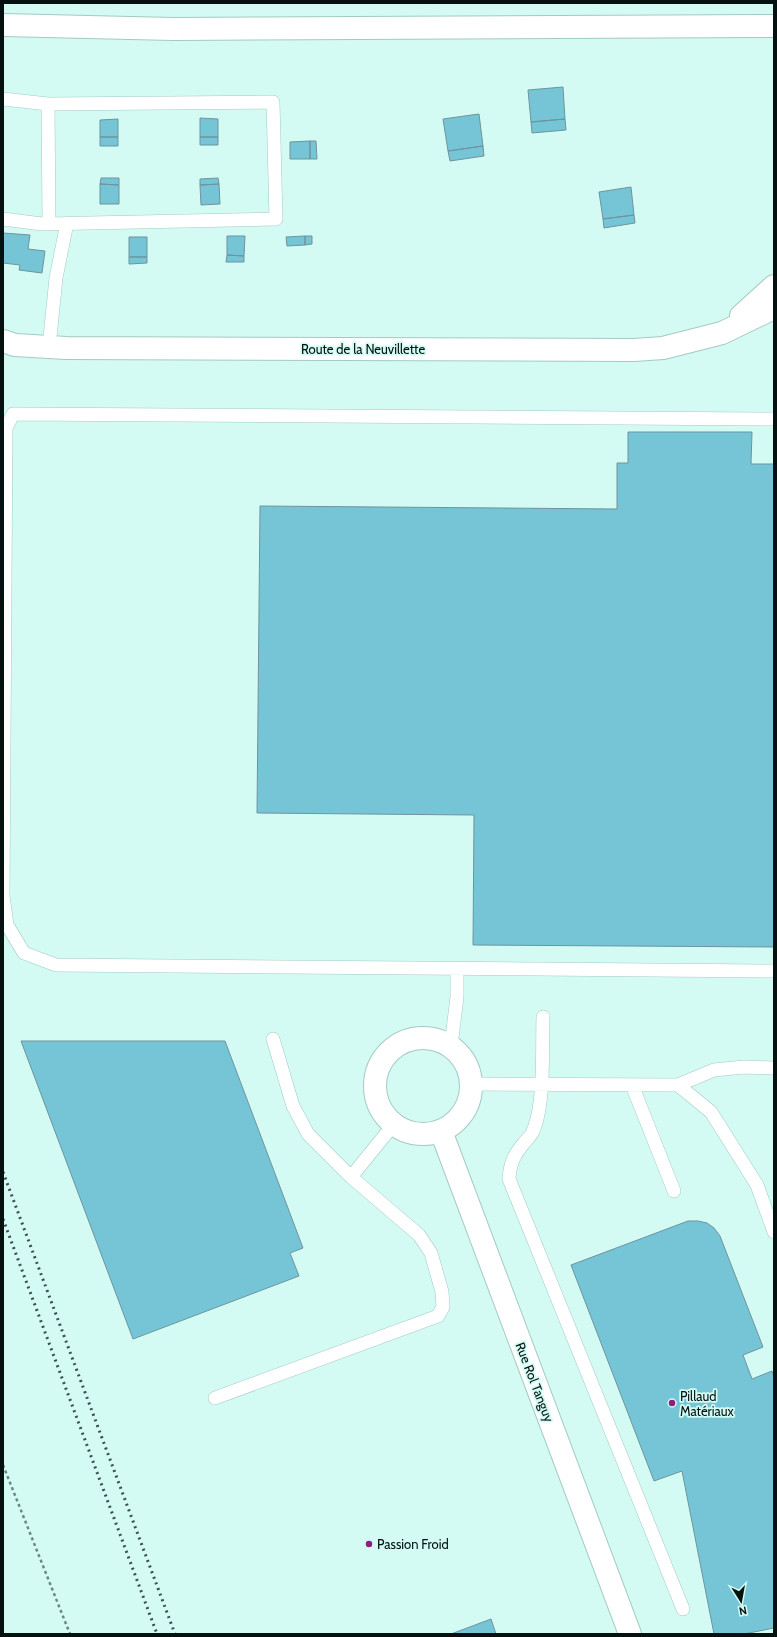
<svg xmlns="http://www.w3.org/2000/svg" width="777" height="1637" viewBox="0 0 777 1637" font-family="Cabin,sans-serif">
  <rect width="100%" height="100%" fill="#d3fbf4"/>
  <!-- building -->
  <path fill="#75c5d6" stroke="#6f949d" d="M563,87L565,119L531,122L528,90Z
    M479,114L483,146L448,151L443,119Z
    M200,118L218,119V137H200Z
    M118,119V137H100V120Z
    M565,119L566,130L532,133L531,122Z
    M100,137H118V146H100Z
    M200,137H218V145H200Z
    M310,141V159H290V142Z
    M310,141H316L317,159H310Z
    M483,146L484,156L450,161L448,151Z
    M101,178H119V185L100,184Z
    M218,178L219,184L200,185V179Z
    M100,184L119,185V204H100Z
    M219,184L220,204L201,205L200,185Z
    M631,187L634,215L603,219L599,192Z
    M634,215L635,223L604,228L603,219Z
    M3,233L30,235L28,249L45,251L42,273L19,270L20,265L3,263Z
    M227,236H245L244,256L227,255Z
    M305,236H312V244L305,245Z
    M305,236V245L287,246L286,237Z
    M129,237H147V257H129Z
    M227,255L244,256V262H226Z
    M129,257H147V263L129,264Z
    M628,432H752L751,464H774V947L473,945L474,815L257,813L260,506L617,509V463H628Z
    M21,1041H225L303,1248L290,1253L299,1276L133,1339Z
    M688,1221H698L707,1223L714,1228L720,1236L763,1347L743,1355L752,1379L772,1371L774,1377V1628L744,1634H714L682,1471L654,1481L571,1265Z
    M491,1619L496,1634H451Z"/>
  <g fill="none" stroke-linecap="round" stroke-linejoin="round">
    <defs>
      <path id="service" d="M3,99L48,104L273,102L276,219L42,224L3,219
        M48,104L49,223
        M49,347L56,278L67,223
        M774,419L13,414L6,428L3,896L7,925L24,953L56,965L774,971
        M543,1017C542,1048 545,1104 533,1131C532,1135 527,1139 524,1143C514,1154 510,1164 509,1179L683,1609
        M273,1039L293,1106L308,1134L351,1177L394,1124
        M451,1046L457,997V969
        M472,1084L678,1085L714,1070L744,1067L774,1068
        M632,1085L674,1191
        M678,1085L711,1112L757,1185L774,1232
        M215,1398L438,1316L443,1307L442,1292L431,1253L419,1235L351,1177"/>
      <path id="minor" d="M741,316L774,286
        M3,341L15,345L66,348L634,350L663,348L722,333L774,308
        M375 1086a48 48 0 1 1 96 0a48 48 0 1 1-96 0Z
        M441,1131L630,1634"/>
      <path id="trunk" d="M3,25L173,29L774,26"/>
    </defs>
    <!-- service casing -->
    <use href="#service" stroke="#a3cac2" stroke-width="14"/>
    <!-- minor casing -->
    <use href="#minor" stroke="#a3cac2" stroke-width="24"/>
    <!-- trunk casing -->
    <use href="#trunk" stroke="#a3cac2" stroke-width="24"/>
    <!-- path -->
    <path stroke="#6d8883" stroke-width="2.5" stroke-dasharray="3 3" stroke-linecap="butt" d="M3,1465L70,1634"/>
    <!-- service -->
    <use href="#service" stroke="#fff" stroke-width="13"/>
    <!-- minor -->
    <use href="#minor" stroke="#fff" stroke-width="22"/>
    <!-- trunk -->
    <use href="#trunk" stroke="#fff" stroke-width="22"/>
    <!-- rail -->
    <path stroke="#3c514d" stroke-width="3" stroke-dasharray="2 4" stroke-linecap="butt" d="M3,1172L175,1634
      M3,1219L157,1634"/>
  </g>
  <!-- markers -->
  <g fill="#8f1e80" stroke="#d3fbf4" stroke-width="1.5">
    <circle cx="672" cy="1403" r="4"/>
    <circle cx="369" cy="1544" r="4"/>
  </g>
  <g text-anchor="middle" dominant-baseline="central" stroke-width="3.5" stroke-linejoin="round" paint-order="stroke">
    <!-- street labels -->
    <g font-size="13" fill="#04110f" stroke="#d3fbf4">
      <text x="363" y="349">Route de la Neuvillette</text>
      <text transform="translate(535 1382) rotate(69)">Rue Rol Tanguy</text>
    </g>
    <!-- poi labels -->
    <g font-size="13" fill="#04110f" stroke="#d3fbf4" text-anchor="start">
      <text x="680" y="1396">Pillaud<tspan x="680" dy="15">Matériaux</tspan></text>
      <text x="377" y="1544">Passion Froid</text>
    </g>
  </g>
  <!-- border -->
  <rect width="777" height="1637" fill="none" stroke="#04110f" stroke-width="8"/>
  <!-- north arrow -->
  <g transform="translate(741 1601) rotate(169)" stroke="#d3fbf4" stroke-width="3" paint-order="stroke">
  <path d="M0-3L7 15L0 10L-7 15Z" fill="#04110f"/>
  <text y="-6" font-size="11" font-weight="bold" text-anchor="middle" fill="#04110f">N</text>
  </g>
</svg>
